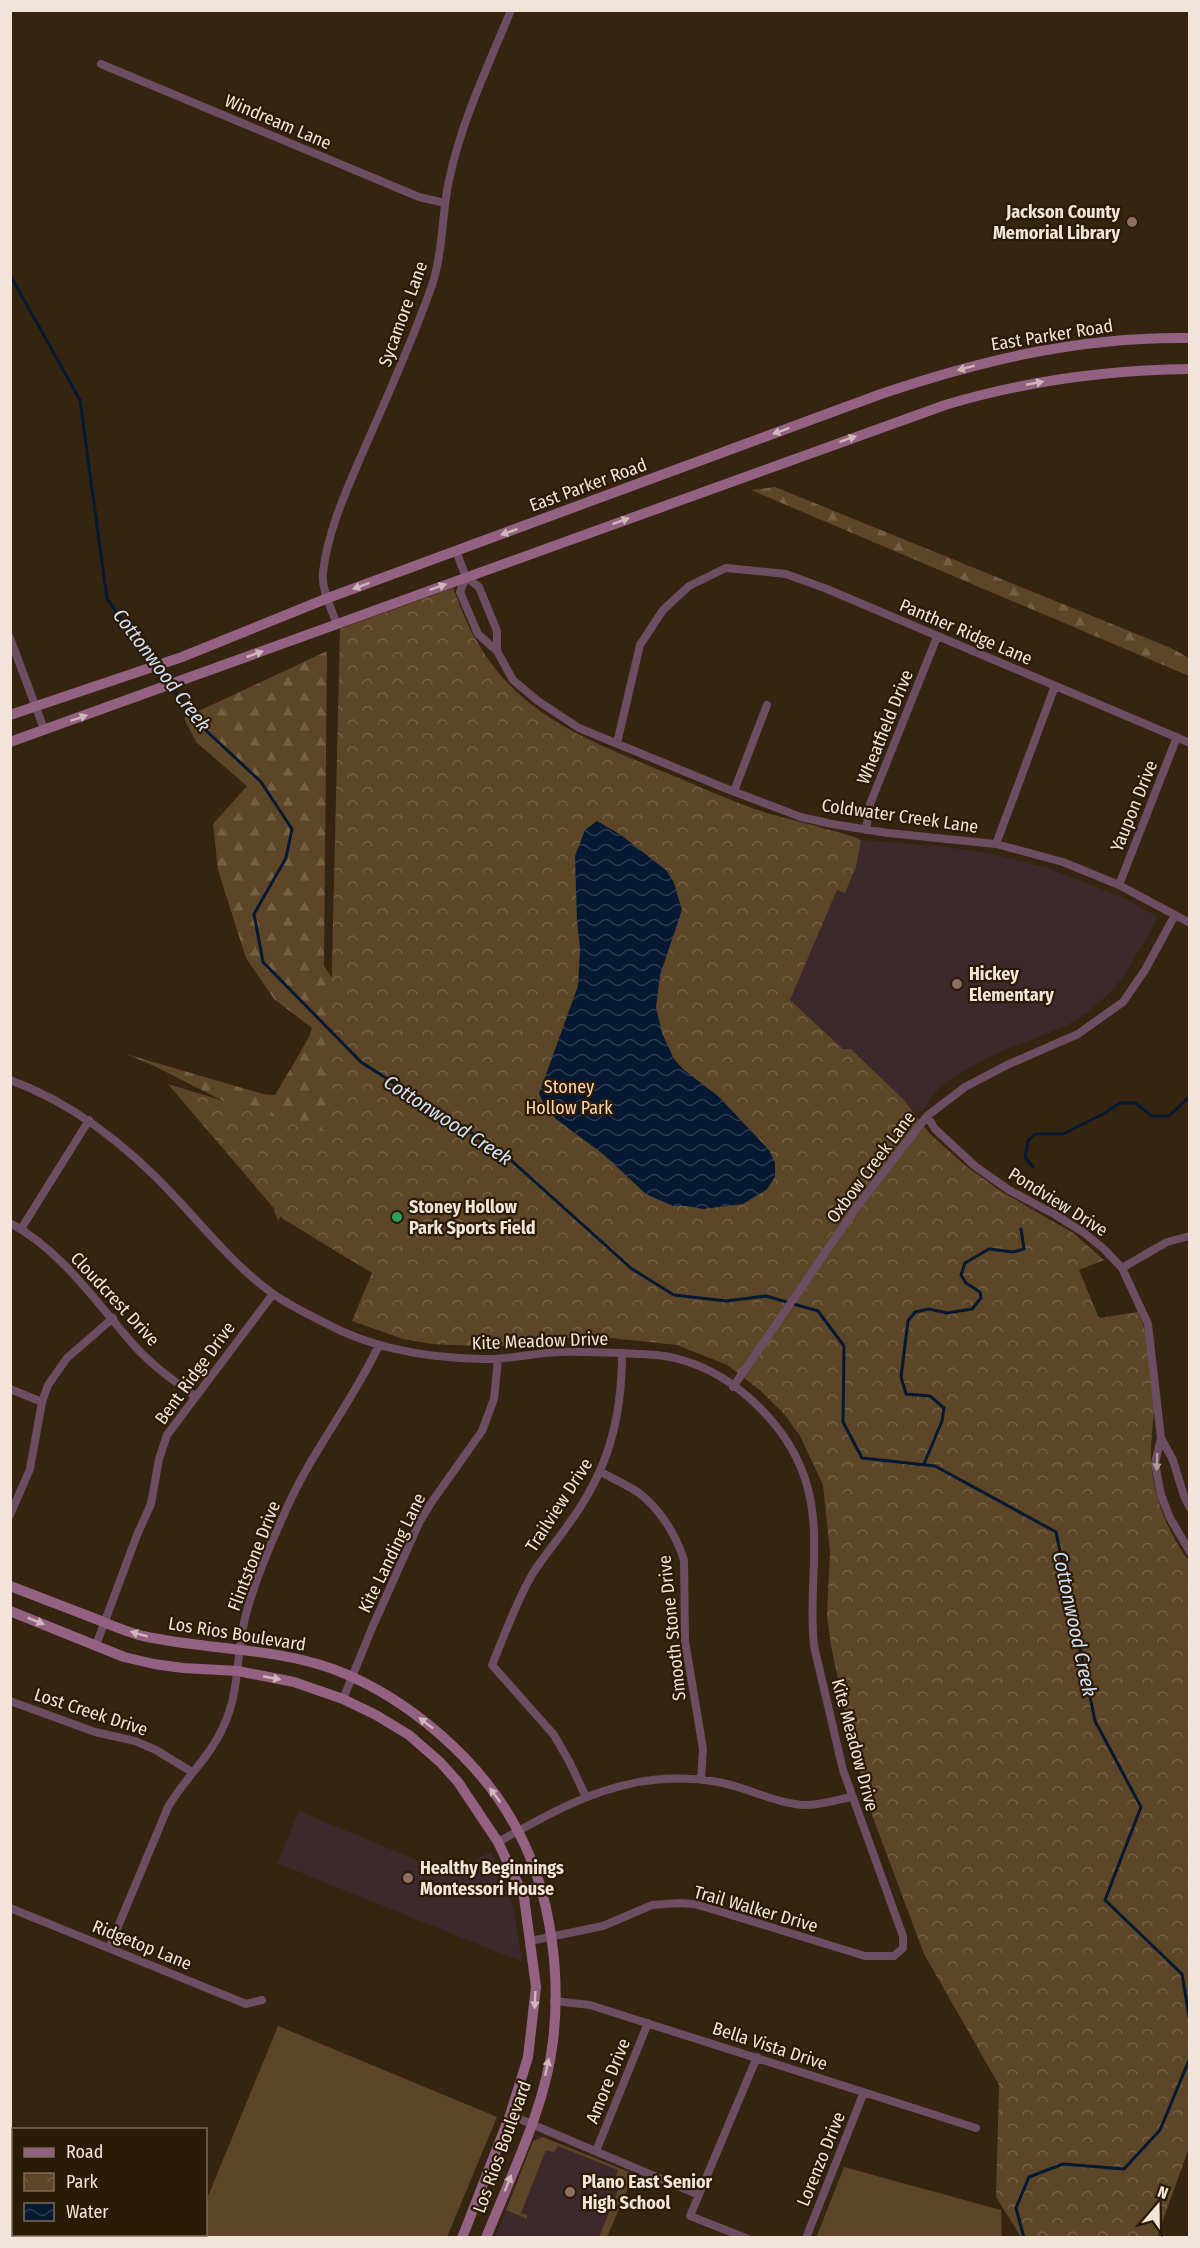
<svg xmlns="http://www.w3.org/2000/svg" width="1200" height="2248" viewBox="0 0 1200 2248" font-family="'Fira Sans Condensed',sans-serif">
  <defs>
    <pattern id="forest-firs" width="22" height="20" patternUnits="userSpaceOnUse" patternTransform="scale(1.5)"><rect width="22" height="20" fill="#5d4528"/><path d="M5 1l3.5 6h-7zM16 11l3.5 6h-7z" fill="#756046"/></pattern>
    <pattern id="park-crowns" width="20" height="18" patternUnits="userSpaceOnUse" patternTransform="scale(1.5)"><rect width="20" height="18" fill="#5d4528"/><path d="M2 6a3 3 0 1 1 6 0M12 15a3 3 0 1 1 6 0" fill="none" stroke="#756046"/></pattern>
    <pattern id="water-waves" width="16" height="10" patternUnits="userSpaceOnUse" patternTransform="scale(1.5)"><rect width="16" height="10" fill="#051932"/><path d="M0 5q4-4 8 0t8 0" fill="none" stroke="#2a3a4f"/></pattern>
  </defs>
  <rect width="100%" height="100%" fill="#35240f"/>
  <!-- education -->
  <path fill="#3d292b" d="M861,840L938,846L989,853L1048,868L1122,897L1156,916L1157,920L1124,976L1111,992L1089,1011L1066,1026L997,1053L965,1070L939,1088L918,1115L904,1100L852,1049H843L790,1000L837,890L845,893L856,867Z
    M299,1811L426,1864L471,1862L491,1852L500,1868L513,1907L522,1962L277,1863Z
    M537,2135L634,2174L607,2237L495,2238Z"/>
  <!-- grass -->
  <path fill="#5d4528" d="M278,2026L497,2117L447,2237H191L192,2235L206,2234V2201Z
    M543,2137L634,2174L607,2237H599L622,2180L616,2177L618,2170L558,2146L554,2152L546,2150L521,2213L527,2215V2219L506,2210L533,2141Z
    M844,2167L1001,2210L1002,2237L816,2238Z"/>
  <!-- forest -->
  <path fill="url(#forest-firs)" d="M775,487L1171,648L1189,658V676L751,490Z
    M327,651L324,966L343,994L339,1114L278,1221L274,1211L294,1158L261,1120L152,1065L126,1054L263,1094L275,1095L308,1039L312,1028L274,999L246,958L218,870L213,824L247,786L196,742L184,718Z"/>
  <!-- park -->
  <path fill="url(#park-crowns)" d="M453,588C460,605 466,623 475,638C518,716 588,740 664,772C699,786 734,803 770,814C784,818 855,835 861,840L856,867L845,893L837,890L790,1000L843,1049H851L904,1100L930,1134L966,1166L999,1190L1073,1233L1104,1260L1079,1270L1099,1318L1138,1312C1145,1330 1153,1349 1155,1369C1158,1399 1150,1430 1151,1460C1153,1495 1168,1535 1190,1562V2145L1157,2237H1021L996,2197L999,2085L924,1954L872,1815L850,1735L831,1646L827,1615L830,1551L823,1485L800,1436L784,1414L761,1391L727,1365L677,1345L611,1338H556L496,1347L432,1344L403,1339L352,1321L372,1273L283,1219L168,1084L328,1133L340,629Z"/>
  <!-- water -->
  <path fill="url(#water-waves)" d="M597,821L621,835L667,871L674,883L682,910L660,975L656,1007L662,1033L674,1059L684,1070L718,1096L769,1150L775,1163V1177L767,1189L743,1204L702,1209L687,1206H673L646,1194L603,1154L556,1119L546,1108L539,1094L578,986L580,949L577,919L575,856L585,830Z"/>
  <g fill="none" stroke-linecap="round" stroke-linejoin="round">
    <!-- stream -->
    <path stroke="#051932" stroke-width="3" d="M10,275L80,400L107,599L197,722L261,782L292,829L286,858L254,914L263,962L361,1062L504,1154L632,1269L674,1295L726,1301L766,1296L818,1311L844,1346L843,1422L862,1458L935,1466L1056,1532L1095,1721L1141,1807L1105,1900L1182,1974L1190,2022
      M1033,1167L1025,1157L1028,1141L1035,1134H1063L1105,1113L1120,1103H1135L1152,1116H1169L1190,1096
      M924,1464L942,1421L944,1408L930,1396L906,1394L901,1377L908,1321L915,1312L929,1309L947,1313L972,1309L981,1298L980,1292L966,1283L961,1275L965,1263L989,1249L1013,1252L1024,1249L1021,1229
      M1024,2238L1016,2208L1029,2177L1063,2164L1124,2169L1160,2130L1190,2058"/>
    <!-- minor -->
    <path stroke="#6c4d61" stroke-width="8" d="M101,64L419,197L445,203
      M456,551L466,577L479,587L497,631V651L478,634L460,592L466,577
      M337,624C331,608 321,589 323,572C328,529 348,487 365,447C388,395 412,342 431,288C444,252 441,213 450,176C462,120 489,64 511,10
      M10,638L44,729
      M497,651L513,680L538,701L579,728L727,789L801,817L832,824L888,833L996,844L1063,862L1119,885L1190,923
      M617,743L640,645L663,610L689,586L726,568L786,574L827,589L1190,743
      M734,791L767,705
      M866,830L870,804L937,637
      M996,844L1055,686
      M1119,885L1177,737
      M10,1080C76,1104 130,1148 177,1199C207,1231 236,1267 272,1293C288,1305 308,1314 325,1323C373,1349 428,1358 482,1359C508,1360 533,1353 559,1352C580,1351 600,1353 621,1353C641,1354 662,1354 682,1360C738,1376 791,1429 807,1485C822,1538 808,1592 814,1646L843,1770L903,1936V1948L894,1956H865L715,1910L694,1904L679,1903L652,1905L603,1926L530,1941
      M927,1116L935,1129L975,1166L1009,1190L1054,1214L1083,1232L1104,1249L1122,1268L1148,1324L1161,1438
      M10,1223C61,1250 96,1302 132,1343C150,1364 174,1381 196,1397
      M21,1229L89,1120
      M1122,1268L1167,1242L1190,1236
      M733,1387L856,1208L927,1116L965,1087L1007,1065L1078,1034L1123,1002L1145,970L1175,915
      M10,1389L42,1402
      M601,1472C613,1479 628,1485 639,1493C660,1509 676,1535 684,1560L685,1641L703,1749L701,1780
      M1190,1508L1184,1496L1173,1460L1161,1438L1155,1463L1161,1495L1170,1518L1190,1552
      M10,1515L30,1469L42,1402L48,1385L67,1358L113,1318
      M96,1645L137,1535L151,1504L159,1459L167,1435L273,1294
      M343,1699L372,1628L419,1523L431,1503L482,1431L494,1399L498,1359
      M10,1701L95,1732L135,1741L156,1750L192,1772
      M586,1797L570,1763L554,1735L492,1665C505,1634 516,1602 533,1573C544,1556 557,1541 568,1525C608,1471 622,1419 622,1353
      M498,1842C570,1802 632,1767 718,1782C747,1787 776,1804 806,1805C821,1805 836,1800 851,1797
      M10,1908L246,2004L262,2000
      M109,1948L168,1807C185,1778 211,1756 224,1725C240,1691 236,1654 245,1618C254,1582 270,1546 285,1512C311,1452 352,1403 379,1345
      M554,2001L590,2005L976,2128
      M510,2115L699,2195
      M596,2151L648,2023
      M746,2238L690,2216L757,2057
      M806,2238L864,2092"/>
    <!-- secondary -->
    <path stroke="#936182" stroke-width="10" d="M10,715L182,657L328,598L881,394C981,360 1083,336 1190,338
      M10,742L945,405C1025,381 1106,370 1190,369
      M10,1586C39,1597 67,1608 96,1619C111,1625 127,1632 143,1636C206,1650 271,1647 333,1669C408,1697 483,1762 519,1833C551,1895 561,1973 553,2041C545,2109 511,2175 486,2238
      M10,1611L124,1657L154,1664L183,1668L238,1671L294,1682L343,1699L376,1715L409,1735L440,1762L458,1782L498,1842L524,1897L536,1987L528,2057L510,2115L462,2238"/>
  </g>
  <!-- one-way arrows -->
  <defs><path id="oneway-solid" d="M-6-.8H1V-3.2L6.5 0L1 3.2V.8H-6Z" transform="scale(1.5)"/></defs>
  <g fill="#cfb7ba">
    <use href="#oneway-solid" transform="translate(966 368) rotate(165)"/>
    <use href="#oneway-solid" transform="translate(1035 383) rotate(-11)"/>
    <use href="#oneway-solid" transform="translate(781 431) rotate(160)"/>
    <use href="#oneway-solid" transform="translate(848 439) rotate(-20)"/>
    <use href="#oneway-solid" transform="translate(621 521) rotate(-20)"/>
    <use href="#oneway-solid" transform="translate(509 532) rotate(160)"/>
    <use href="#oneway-solid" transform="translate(361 586) rotate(160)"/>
    <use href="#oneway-solid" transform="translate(438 587) rotate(-20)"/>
    <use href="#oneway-solid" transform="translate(255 654) rotate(-20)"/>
    <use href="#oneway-solid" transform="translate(79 718) rotate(-19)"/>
    <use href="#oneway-solid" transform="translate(36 1621) rotate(22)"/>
    <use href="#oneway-solid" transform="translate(139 1634) rotate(-164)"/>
    <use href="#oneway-solid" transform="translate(272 1678) rotate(11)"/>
    <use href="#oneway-solid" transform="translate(426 1723) rotate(-142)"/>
    <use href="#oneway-solid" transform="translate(495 1795) rotate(-127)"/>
    <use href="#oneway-solid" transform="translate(535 2000) rotate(93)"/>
    <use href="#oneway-solid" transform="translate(547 2067) rotate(-78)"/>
    <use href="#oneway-solid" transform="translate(508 2183) rotate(-68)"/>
  </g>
  <use fill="#ae999c" href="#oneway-solid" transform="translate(1157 1462) rotate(92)"/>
  <!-- markers -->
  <g fill="#8d6e63" stroke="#2b1a05" stroke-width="2">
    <circle cx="1132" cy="222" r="6"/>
    <circle cx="957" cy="984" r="6"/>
    <circle cx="408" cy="1878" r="6"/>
    <circle cx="570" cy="2192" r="6"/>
  </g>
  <circle fill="#2e9e5b" stroke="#2b1a05" stroke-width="2" cx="397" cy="1217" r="6"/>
  <g text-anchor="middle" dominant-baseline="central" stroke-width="4.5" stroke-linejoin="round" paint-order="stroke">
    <!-- street labels -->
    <g font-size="18" fill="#f0e5d8" stroke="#2b1a05">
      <text transform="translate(278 122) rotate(23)">Windream Lane</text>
      <text transform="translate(403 314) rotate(-70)">Sycamore Lane</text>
      <text transform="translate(1052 335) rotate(-9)">East Parker Road</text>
      <text transform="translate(588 485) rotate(-20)">East Parker Road</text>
      <text transform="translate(966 632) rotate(23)">Panther Ridge Lane</text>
      <text transform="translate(885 727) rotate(-68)">Wheatfield Drive</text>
      <text transform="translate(1134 806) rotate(-68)">Yaupon Drive</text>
      <text transform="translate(900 816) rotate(8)">Coldwater Creek Lane</text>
      <text transform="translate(871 1167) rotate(-53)">Oxbow Creek Lane</text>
      <text transform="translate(1058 1202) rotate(32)">Pondview Drive</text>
      <text transform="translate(115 1299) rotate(47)">Cloudcrest Drive</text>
      <text transform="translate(540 1341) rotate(-2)">Kite Meadow Drive</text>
      <text transform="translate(195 1373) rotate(-54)">Bent Ridge Drive</text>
      <text transform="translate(559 1505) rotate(-57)">Trailview Drive</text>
      <text transform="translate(392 1553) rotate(-64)">Kite Landing Lane</text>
      <text transform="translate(254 1556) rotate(-69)">Flintstone Drive</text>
      <text transform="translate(672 1628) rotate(-96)">Smooth Stone Drive</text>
      <text transform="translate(237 1634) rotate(9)">Los Rios Boulevard</text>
      <text transform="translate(91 1712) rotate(18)">Lost Creek Drive</text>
      <text transform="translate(855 1745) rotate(75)">Kite Meadow Drive</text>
      <text transform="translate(756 1909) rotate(16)">Trail Walker Drive</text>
      <text transform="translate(142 1945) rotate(22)">Ridgetop Lane</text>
      <text transform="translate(770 2046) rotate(18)">Bella Vista Drive</text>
      <text transform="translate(608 2081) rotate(-68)">Amore Drive</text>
      <text transform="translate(502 2147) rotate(-70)">Los Rios Boulevard</text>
      <text transform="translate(821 2159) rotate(-68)">Lorenzo Drive</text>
    </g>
    <!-- poi labels -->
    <g font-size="18" font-weight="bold" fill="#f0e5d8" stroke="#2b1a05" text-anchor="start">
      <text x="1120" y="212" text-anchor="end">Jackson County<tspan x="1120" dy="21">Memorial Library</tspan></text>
      <text x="969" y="974">Hickey<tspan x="969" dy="21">Elementary</tspan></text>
      <text x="409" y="1207">Stoney Hollow<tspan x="409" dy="21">Park Sports Field</tspan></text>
      <text x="420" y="1868">Healthy Beginnings<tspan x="420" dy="21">Montessori House</tspan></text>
      <text x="582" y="2182">Plano East Senior<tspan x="582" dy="21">High School</tspan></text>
    </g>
    <!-- park labels -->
    <g font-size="18" fill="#fdd7ae" stroke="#2b1a05">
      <text x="569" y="1087">Stoney<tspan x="569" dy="21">Hollow Park</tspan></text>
    </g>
    <!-- water labels -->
    <g font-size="20" font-style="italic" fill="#d1e1f7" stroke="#2b1a05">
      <text transform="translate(162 670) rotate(53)">Cottonwood Creek</text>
      <text transform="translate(448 1120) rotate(33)">Cottonwood Creek</text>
      <text transform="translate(1075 1624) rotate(78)">Cottonwood Creek</text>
    </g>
  </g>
  <!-- border -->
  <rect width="1200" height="2248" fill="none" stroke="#f0e5d8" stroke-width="24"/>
  <!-- legend -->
  <rect x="12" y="2128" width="195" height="108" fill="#2b1a05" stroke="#7a6b59" stroke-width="1.5"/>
  <rect x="24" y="2148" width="30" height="9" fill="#936182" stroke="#7a6b59" stroke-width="1.5"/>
  <text x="66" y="2158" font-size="18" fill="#f0e5d8">Road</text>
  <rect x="24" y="2173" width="30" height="18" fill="url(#park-crowns)" stroke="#7a6b59" stroke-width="1.5"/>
  <text x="66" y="2188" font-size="18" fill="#f0e5d8">Park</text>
  <rect x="24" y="2203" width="30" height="18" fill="url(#water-waves)" stroke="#7a6b59" stroke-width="1.5"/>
  <text x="66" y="2218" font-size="18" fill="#f0e5d8">Water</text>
  <!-- north arrow -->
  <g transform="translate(1158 2206) rotate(20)" stroke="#2b1a05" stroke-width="4.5" paint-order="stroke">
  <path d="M0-4.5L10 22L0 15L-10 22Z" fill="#f0e5d8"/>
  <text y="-9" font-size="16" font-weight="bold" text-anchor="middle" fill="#f0e5d8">N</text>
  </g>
</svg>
